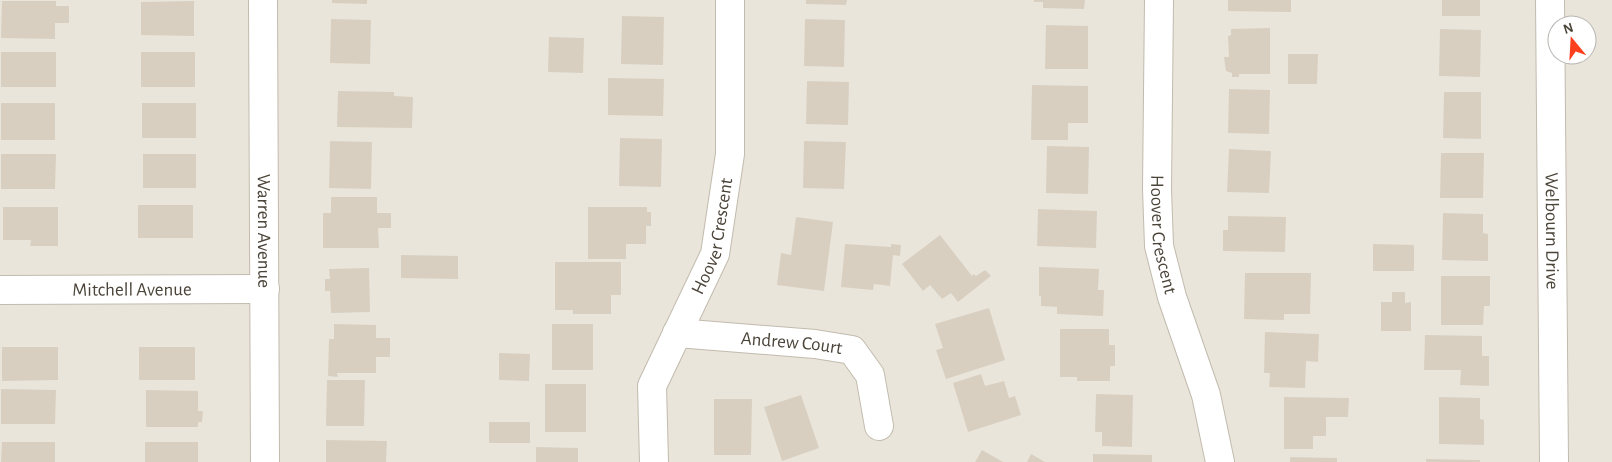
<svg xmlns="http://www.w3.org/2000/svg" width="1612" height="462" viewBox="0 0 1612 462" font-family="'Alegreya Sans',sans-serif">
  <rect width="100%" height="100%" fill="#f6f3ec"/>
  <!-- residential -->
  <path fill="#eae5da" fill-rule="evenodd" d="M0,0H1612V462H0ZM1557,25H1587V55H1557Z"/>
  <!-- building -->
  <path fill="#d8cfc1" d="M332,0H367V4L332,3Z
    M806,0H847L846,5L806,4Z
    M1034,0H1085L1084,9L1043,8V2H1034Z
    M1228,0H1291V12L1228,11Z
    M1442,0H1480V16H1442Z
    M2,1H56V6H69V23H55V39L1,38Z
    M194,1V36L141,35V2Z
    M622,16L664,17L663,65L621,64Z
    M331,19L371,20L370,64L330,63Z
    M805,19L845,20L844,67L804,66Z
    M1046,25L1088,26V69H1045Z
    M1270,28V74H1239V77H1232V73L1226,71L1224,57H1229L1228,36L1231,35V29Z
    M1440,29L1481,30L1480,77L1439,76Z
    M549,37L584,38L583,73L548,72Z
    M1,52H56V87H1Z
    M141,52H195V87H141Z
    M1288,54H1318L1317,84H1288Z
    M608,78L664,79L663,116L608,115Z
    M807,81L849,82L848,125L806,124Z
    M1032,85L1088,86V123H1068V140H1031Z
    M1229,89L1270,90L1269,134L1228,133Z
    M338,91L394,92V96L413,97L412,128L337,127Z
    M1444,92H1481V139L1443,138Z
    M1,103H55V140H1Z
    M142,103H196V138H142Z
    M620,138L662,139L661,187L619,186Z
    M330,141L372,142L371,189L329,188Z
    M804,141L846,142L844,189L803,188Z
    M1047,146L1089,147L1088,194L1046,193Z
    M1229,149L1271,151L1269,193L1227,192Z
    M1441,153H1484L1483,198H1440Z
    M1,154H56L55,189H1Z
    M143,154H196V188H143Z
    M331,197H377V213H391V228H378L379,248H323V213H331Z
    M138,205H193V238H138Z
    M3,207H58V246H30L31,240H3Z
    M588,207H647V212H651V226H646V244H626V259H588Z
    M1038,209L1097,211L1096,248L1037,246Z
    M1443,213L1483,214V233L1488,234V261L1442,260Z
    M1228,216L1286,217L1285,252L1223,251V230H1228Z
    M796,217L833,222L824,291L777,285L781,253L791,255Z
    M940,235L972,276L974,274L976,276L985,270L991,276L958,302L951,293L942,299L930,285L923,291L902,264Z
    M845,244L891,247V244L901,245L900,256L893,255L890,286L874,284L873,290L841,287Z
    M1373,244L1414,245V271H1373Z
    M401,255L458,256V279L401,278Z
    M555,262H621V295H611V314H573V310H555Z
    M1039,267L1099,269L1098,290H1104L1103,316L1057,314V307L1041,306V296H1039Z
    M369,268L370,312L331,313L330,291H325V279H330L329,269Z
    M1245,273H1311L1310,314H1284V320L1244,319Z
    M1441,276H1490V306H1484L1483,325H1441Z
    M1392,292H1405V303L1411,302V331H1381V302H1392Z
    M989,308L1005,360L946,379L936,350L943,348L935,324Z
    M334,324L376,325V338H390V357H376V373H337L338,377L328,376L329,339H334Z
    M552,324H593V370H552Z
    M1060,329H1109V345H1115V366H1110V381H1077V377H1060Z
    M1265,332L1319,334L1318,362L1306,361L1305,388L1269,387L1270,373H1264Z
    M1425,335L1482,336V356H1489V386L1460,385L1461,370H1424Z
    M2,347H58V380L2,381Z
    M139,347H195V380H139Z
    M499,353L530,354L529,381L499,380Z
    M981,374L985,386L1004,381L1009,398L1015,396L1021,415L968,432L953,383Z
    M327,380H365L364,426H326Z
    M545,384H586V432H545Z
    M1,389L56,390L55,424H1Z
    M146,390L198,391V411H203L202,422H198V427H146Z
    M1096,394L1133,395L1132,447L1102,446V432H1095Z
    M801,395L819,448L782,461L764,407Z
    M1284,397L1349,398L1348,417H1326V436H1313V449H1284Z
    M1439,397L1480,398V419L1484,420V445L1439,444Z
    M714,399H752L751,455H714Z
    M489,422H530V443H489Z
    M326,440L387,441L386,462H326Z
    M2,442H55V462H1Z
    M145,442H198V462H145Z
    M536,447L578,448V462H536Z
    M982,450L1003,462H975Z
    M1031,454L1045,462H1027Z
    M1093,454L1152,455V462H1093Z
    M1290,457L1337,458V462H1290Z
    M1426,459L1480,460V462H1426Z"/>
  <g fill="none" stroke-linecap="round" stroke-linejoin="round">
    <defs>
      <g id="street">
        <path id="s1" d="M263,0L265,462"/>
        <path id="s2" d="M1159,0L1157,189L1159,246L1172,297L1206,395L1220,462"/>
        <path id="s3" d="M1550,0L1554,462"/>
        <path id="s4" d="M0,290L265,289"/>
        <path id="s5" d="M677,333L815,344L852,350L870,375L879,426"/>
        <path id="s6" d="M654,462L652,386L715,254L730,154V0"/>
      </g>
    </defs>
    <!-- street casing -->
    <use href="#street" stroke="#c2bbae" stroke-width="30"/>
    <!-- street -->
    <use href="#street" stroke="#fff" stroke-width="28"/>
  </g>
  <g text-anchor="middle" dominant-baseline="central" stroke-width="4" stroke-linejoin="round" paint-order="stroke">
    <!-- street labels -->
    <g font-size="19" fill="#4b4439" stroke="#fff">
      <text stroke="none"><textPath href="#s1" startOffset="231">Warren Avenue</textPath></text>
      <text stroke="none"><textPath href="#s3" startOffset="231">Welbourn Drive</textPath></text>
      <text stroke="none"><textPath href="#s2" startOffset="235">Hoover Crescent</textPath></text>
      <text stroke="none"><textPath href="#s6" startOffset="239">Hoover Crescent</textPath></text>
      <text stroke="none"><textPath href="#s4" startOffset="132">Mitchell Avenue</textPath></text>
      <text stroke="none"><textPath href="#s5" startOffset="115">Andrew Court</textPath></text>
    </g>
  </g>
  <!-- north arrow -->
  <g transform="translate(1572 40) rotate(342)"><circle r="24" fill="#ffffff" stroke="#b7b4b0"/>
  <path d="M0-4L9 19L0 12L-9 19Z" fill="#fc3f1d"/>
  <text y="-8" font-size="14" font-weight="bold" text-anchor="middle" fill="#4b4439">N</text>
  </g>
</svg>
